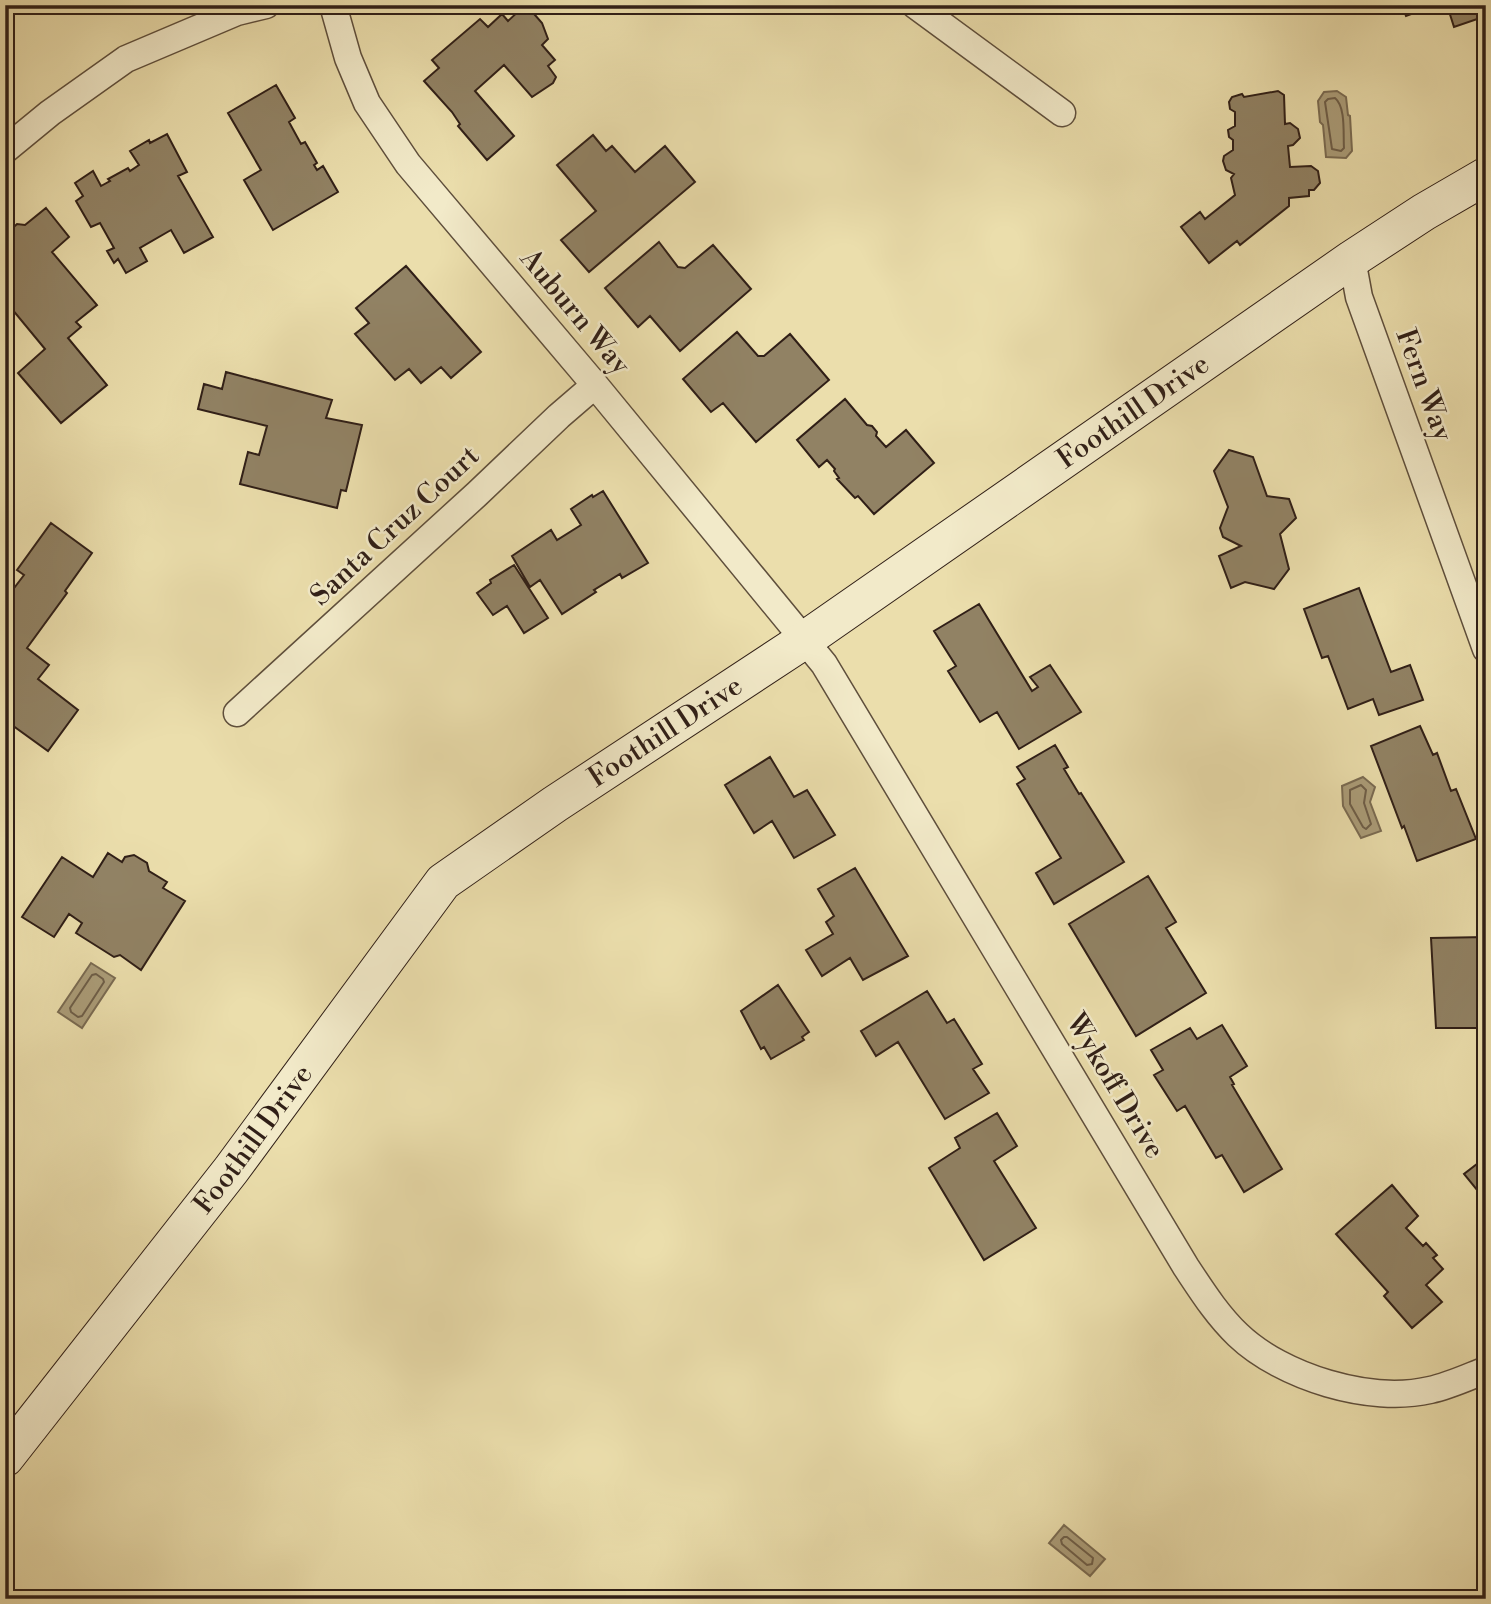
<svg xmlns="http://www.w3.org/2000/svg" width="1491" height="1604" viewBox="0 0 1491 1604" font-family="'Libre Bodoni',serif">
  <rect width="100%" height="100%" fill="#ebdeac"/>
  <filter id="stains"><feTurbulence type="fractalNoise" baseFrequency=".00286" numOctaves="4"/><feColorMatrix values="0 0 0 0 .2 0 0 0 0 .09 0 0 0 0 .02 0 0 0 .5 -.17"/></filter>
  <radialGradient id="worn" r=".72"><stop offset=".6" stop-color="#630" stop-opacity="0"/><stop offset="1" stop-color="#630" stop-opacity=".3"/></radialGradient>
  <!-- water -->
  <path fill="#ab9d79" stroke="#7a6b52" stroke-width="2" d="M1337,91L1346,97L1348,115L1350,116L1352,151L1346,158L1326,157L1323,125L1320,122L1318,101L1324,92Z
    M1363,777L1375,787L1370,802L1381,831L1361,838L1343,806L1342,786Z
    M91,963L115,978L82,1028L58,1012Z
    M1064,1525L1105,1559L1090,1576L1049,1543Z"/>
  <g fill="none" stroke-linecap="round" stroke-linejoin="round">
    <!-- shore -->
    <path stroke="#6e5e48" stroke-width="2" d="M1335,98C1346,107 1343,134 1344,148L1341,151L1332,149L1325,102L1328,99Z
      M1361,785L1366,790L1364,803L1371,824L1366,829L1363,827L1350,804V790Z
      M96,974L103,979L104,982L82,1016L78,1017L71,1012L70,1008L92,975Z
      M1064,1537H1067L1093,1558L1092,1564L1087,1565L1062,1544L1061,1540Z"/>
  </g>
  <!-- building -->
  <path fill="#918264" stroke="#301f17" stroke-width="2" d="M1402,5H1436L1406,16Z
    M1447,5H1486V16L1454,27Z
    M528,7L542,23L548,39L542,45L555,60L548,66L556,77L553,83L532,97L504,65L475,91L514,136L487,160L458,126L460,124L452,112L424,81L439,68L432,60L480,19L488,27L502,14L508,21L522,8L525,10Z
    M276,85L295,118L289,122L301,144L305,142L317,163L314,165L317,170L323,166L338,192L273,230L244,180L261,170L228,113Z
    M1278,91L1284,95L1285,124L1290,123L1298,129L1300,138L1293,145L1288,146L1290,167L1311,166L1318,171L1320,183L1314,190H1309V196L1289,198V206L1240,245L1237,241L1209,263L1181,227L1200,212L1205,219L1235,195L1231,178L1234,174L1226,170L1223,161L1224,156L1233,150V140L1229,137L1228,130L1235,126V112L1230,109L1229,102L1232,97L1242,94L1244,97Z
    M167,134L187,172L178,176L213,237L184,253L171,230L140,248L147,261L126,273L118,259L114,263L107,251L114,248L100,223L91,227L76,201L83,196L75,183L93,171L101,186L110,181L108,179L128,168L130,171L139,165L130,151L149,140L150,143Z
    M593,135L606,151L612,146L635,172L665,146L695,182L589,272L561,240L596,211L557,165Z
    M46,208L69,237L52,252L97,305L76,322L81,327L68,338L107,385L61,423L18,373L45,349L12,309H5L6,234L17,224L25,225Z
    M659,242L678,267L685,268L713,245L751,289L680,351L650,316L638,327L605,288Z
    M406,266L481,352L451,378L441,367L421,383L409,369L395,380L355,334L369,323L356,308Z
    M737,332L758,356H764L790,334L829,380L756,442L723,403L711,412L683,379Z
    M226,372L332,400L326,418L362,425L346,491L341,490L337,508L240,484L248,452L259,455L267,426L198,409L204,384L222,389Z
    M845,399L867,425L872,426L877,432L876,436L886,447L906,430L934,463L874,514L858,496L855,498L837,479L839,478L834,471L835,469L827,460L819,467L797,440Z
    M1229,450L1253,457L1267,496L1289,499L1296,518L1280,534L1289,569L1274,589L1245,582L1231,588L1219,556L1241,546L1223,537L1220,528L1228,507L1214,471Z
    M603,491L648,563L622,578L620,574L594,590L596,592L562,614L540,580L530,587L512,556L551,530L557,540L581,525L571,509L592,495L593,497Z
    M51,523L92,553L65,591L67,593L27,648L49,665L38,679L78,710L48,751L5,720V600L24,575L17,570Z
    M514,565L548,618L524,633L507,606L493,615L477,593L491,583L490,580Z
    M1359,588L1391,672L1410,665L1423,700L1379,715L1373,699L1348,709L1328,656L1322,658L1304,609Z
    M979,604L1032,691L1038,687L1030,677L1050,665L1081,712L1019,749L997,712L980,722L948,671L956,666L934,631Z
    M1420,726L1433,755L1437,753L1451,791L1456,789L1476,839L1417,861L1404,826L1402,828L1371,746Z
    M1055,745L1068,767L1064,769L1079,794L1081,793L1124,862L1054,904L1036,873L1061,858L1017,784L1025,779L1017,767Z
    M770,757L794,797L807,790L835,835L794,858L772,821L754,833L725,785Z
    M108,853L122,862L125,857L134,855L147,863L149,871L167,882L163,888L185,901L141,970L120,955L114,957L76,933L82,923L69,914L54,937L22,917L62,857L93,877Z
    M855,868L908,956L863,980L850,958L822,976L806,950L833,934L826,922L834,916L818,889Z
    M1148,876L1176,922L1166,928L1206,993L1136,1036L1069,924Z
    M1486,937L1484,1028H1436L1431,938Z
    M778,985L809,1032L802,1037L804,1040L771,1059L764,1047L761,1049L741,1011Z
    M927,991L947,1023L954,1019L982,1064L973,1069L989,1093L945,1119L898,1042L876,1056L861,1031Z
    M1222,1025L1247,1066L1230,1077L1234,1084L1232,1085L1282,1169L1244,1192L1222,1155L1216,1158L1185,1106L1177,1111L1154,1075L1163,1070L1151,1050L1190,1028L1197,1039Z
    M997,1113L1017,1146L994,1161L1036,1228L984,1260L929,1168L960,1148L955,1138Z
    M1486,1157V1201L1464,1174Z
    M1392,1185L1418,1216L1406,1228L1423,1246L1426,1243L1437,1255L1433,1258L1443,1269L1426,1285L1442,1302L1412,1328L1384,1296L1388,1292L1336,1234Z"/>
  <g fill="none" stroke-linecap="round" stroke-linejoin="round">
    <defs>
      <path id="street" d="M333,5L348,58L367,103L408,164L595,385L824,664L1186,1267C1202,1291 1217,1315 1238,1335C1282,1377 1370,1404 1430,1390C1449,1386 1468,1377 1486,1370
        M915,5L1062,113
        M5,150L50,113L126,59L237,12L266,5
        M1352,259L1359,297L1486,649
        M237,713L477,494L559,416L595,385"/>
      <g id="secondary">
        <path id="s1" d="M5,1458L231,1170L443,882L555,804L806,639L1352,259L1424,212L1486,176"/>
      </g>
    </defs>
    <!-- street casing -->
    <use href="#street" stroke="#5f4f3c" stroke-width="29"/>
    <!-- secondary casing -->
    <use href="#secondary" stroke="#301f17" stroke-width="39"/>
    <!-- street -->
    <use href="#street" stroke="#f2eac9" stroke-width="26"/>
    <!-- secondary -->
    <use href="#secondary" stroke="#f2eac9" stroke-width="37"/>
  </g>
  <g text-anchor="middle" dominant-baseline="central" stroke-width="5" stroke-linejoin="round" paint-order="stroke">
    <!-- street labels -->
    <g font-size="28" fill="#301f17" stroke="#f2eac9">
      <text transform="translate(575 312) rotate(50)">Auburn Way</text>
      <text transform="translate(1424 385) rotate(70)">Fern Way</text>
      <text stroke="none"><textPath href="#s1" startOffset="1559">Foothill Drive</textPath></text>
      <text transform="translate(395 526) rotate(-43)">Santa Cruz Court</text>
      <text stroke="none"><textPath href="#s1" startOffset="992">Foothill Drive</textPath></text>
      <text transform="translate(1115 1086) rotate(59)">Wykoff Drive</text>
      <text stroke="none"><textPath href="#s1" startOffset="404">Foothill Drive</textPath></text>
    </g>
  </g>
  <!-- margin -->
  <rect width="1491" height="1604" fill="none" stroke="#ebdeac" stroke-width="28"/>
  <rect x="7" y="7" width="1477" height="1590" fill="none" stroke="#301f17" stroke-width="3.5"/>
  <rect x="14" y="14" width="1463" height="1576" fill="none" stroke="#301f17" stroke-width="2"/>
  <rect width="100%" height="100%" filter="url(#stains)"/>
  <rect width="100%" height="100%" fill="url(#worn)"/>
</svg>
